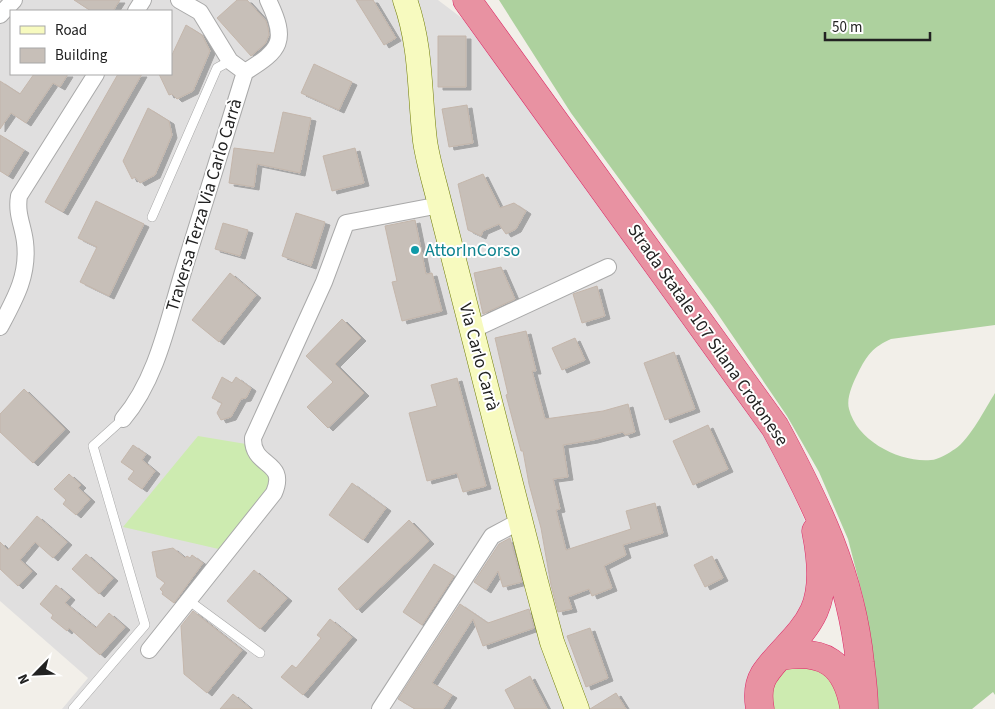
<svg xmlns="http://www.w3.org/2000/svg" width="995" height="709" viewBox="0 0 995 709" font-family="'Source Sans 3',sans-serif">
  <defs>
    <filter id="shadow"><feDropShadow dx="5" dy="3" stdDeviation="0" flood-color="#0004"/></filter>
  </defs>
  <rect width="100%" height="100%" fill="#f2efe9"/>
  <!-- residential -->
  <path fill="#e0dfdf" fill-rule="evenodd" d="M0,0H438L471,25L767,435L812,537L818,578L748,709H62L88,678L0,601ZM11,11H171V74H11Z"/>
  <!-- grass -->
  <path fill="#cdebb0" d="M198,436L246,444L275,478L223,550L123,527Z
    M789,664L837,672L845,709H771L770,680Z"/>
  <!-- forest -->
  <path fill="#add19e" d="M499,0H995V325L891,339C873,347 867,355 858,373C853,383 846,398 849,409C857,441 900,463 931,460C938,460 949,453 955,449C970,439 985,409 995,393V695L993,692L972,709H874L873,667L864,601L848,539L819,472L787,416L713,307L571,113Z"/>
  <!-- building -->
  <path fill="#c7bfb8" stroke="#c4b6ab" filter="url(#shadow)" d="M74,0H120L113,11H91Z
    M237,0H247L266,21L268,28L269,35L265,44L251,56L217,18Z
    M356,0H373L396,38L384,45Z
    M186,25L202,35L210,51L193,91L177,99L172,94L169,95L159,74H171V57Z
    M438,36H466V87H438Z
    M314,64L352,82L339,110L301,93Z
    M34,74H68L60,87L53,83L26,123L11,113L0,129V81L20,94Z
    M118,74H142L63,212L45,202Z
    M467,105L473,143L449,147L442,109Z
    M148,108L169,121L172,135L155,175L140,183L135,177L132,179L123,161Z
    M283,112L311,118L300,173L257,164L254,187L229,183L234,148L274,153Z
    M0,135L24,150L8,176L0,171Z
    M355,148L364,183L332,191L323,156Z
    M483,174L500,208L514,203L526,211L516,229L506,234L499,224L483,231L481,236L468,230L458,184Z
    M96,201L144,224L109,296L80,282L97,247L78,238Z
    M296,213L325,222L311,266L282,256Z
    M415,220L426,274L432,273L442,311L402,321L392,282L397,281L385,226Z
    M223,223L248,230L240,256L215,249Z
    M501,267L515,299L483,314L474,273Z
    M230,273L256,295L219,342L192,320Z
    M597,286L605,316L582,323L573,294Z
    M342,319L361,338L335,364L364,393L328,428L307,407L333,382L306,356Z
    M526,331L536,371H532L545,419L603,411L628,404L635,432L625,435L623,432L593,440L563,445L568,477L553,479L560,509L556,510L566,550L631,529L626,511L655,503L663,533L623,545L626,555L604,566L612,588L592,596L589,589L568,597L572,609L558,612L551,585L541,528L529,484L523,451H521L506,395L508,394L495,338Z
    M575,338L585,360L562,370L552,348Z
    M674,352L695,409L665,420L644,363Z
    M222,377L232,383L236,377L251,388L246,398L241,399L231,417L221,420L217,413L222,403L212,398Z
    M457,378L486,486L463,492L457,473L427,481L409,413L437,406L431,385Z
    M24,389L65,429L33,463L0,432V414Z
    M708,425L728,469L693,485L673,441Z
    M133,445L146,454L142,460L155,471L142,489L128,479L134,471L121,462Z
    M69,474L81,485L78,488L90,499L76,515L63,504L66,500L54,489Z
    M352,483L386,508L363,540L329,515Z
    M37,516L67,542L53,558L35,542L20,560L32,571L18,586L0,569V542L8,550Z
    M409,520L429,541L357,610L338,589Z
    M510,538L522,582L503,587L498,571L486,590L474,582L499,544Z
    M173,548L185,558L187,556L190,558L192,555L203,563L174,603L162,594L163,592L160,589L165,583L157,577L152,552Z
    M86,554L113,578L99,594L72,569Z
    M712,556L723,578L705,587L694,565Z
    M434,564L454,576L422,625L403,612Z
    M254,570L287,598L260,629L227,601Z
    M56,585L70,597L65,603L96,628L109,613L125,627L100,655L69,628L67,631L51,618L53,615L40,604Z
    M460,604L488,623L529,609L534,628L483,646L473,619L432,683L452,695L443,709H415L398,699Z
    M193,611L242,650L207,693L184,674L181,626Z
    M330,619L352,637L303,695L281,677L292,665L296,668L321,638L317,635Z
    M590,628L608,678L586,687L567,636Z
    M530,676L547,709H515L505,690Z
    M616,693L626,709H590Z
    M233,694L251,709H220Z"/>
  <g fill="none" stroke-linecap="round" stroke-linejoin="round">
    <defs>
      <path id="lane" d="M152,217L217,68L230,61
        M188,600L260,653
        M73,709L145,625L93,446L123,419"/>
      <path id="street" d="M179,0L200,12L230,61L245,72
        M136,11L143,0
        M0,15L14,0
        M0,327C15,299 29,275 25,242C23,225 16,214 19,196L96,74
        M472,330L608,267
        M123,419C157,379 168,321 183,272C204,206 224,139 245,72C281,50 288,41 268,0
        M149,650L274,493C288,460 252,468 253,438L324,282L346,223L440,205
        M380,709L492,536L522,520"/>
      <path id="secondary" d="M405,0C422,48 419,92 425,141C428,162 435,184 440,205L536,582L552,642L577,709"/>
      <path id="highway" d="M467,0L775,427C817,505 851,574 860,663C862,678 864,694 864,709
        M781,656C824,649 846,663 854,707
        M760,709C758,698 758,685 764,675C779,652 802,637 814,611C825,587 821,556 816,531"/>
    </defs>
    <!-- lane casing -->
    <use href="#lane" stroke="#a9a9a9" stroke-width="10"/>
    <!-- street casing -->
    <use href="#street" stroke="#a9a9a9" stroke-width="18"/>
    <!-- secondary casing -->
    <use href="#secondary" stroke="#707d05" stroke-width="25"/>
    <!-- highway casing -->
    <use href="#highway" stroke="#dc2a67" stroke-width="29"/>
    <!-- lane -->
    <use href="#lane" stroke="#fff" stroke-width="9"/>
    <!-- street -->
    <use href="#street" stroke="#fff" stroke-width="16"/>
    <!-- secondary -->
    <use href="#secondary" stroke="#f7fabf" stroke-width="24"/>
    <!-- highway -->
    <use href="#highway" stroke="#e892a2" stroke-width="28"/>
  </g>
  <!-- markers -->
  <circle fill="#0f9aa8" stroke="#fff" stroke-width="2" cx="415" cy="250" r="5"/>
  <g text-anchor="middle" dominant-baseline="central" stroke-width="4" stroke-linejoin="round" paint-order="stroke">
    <!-- street labels -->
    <g font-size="18" fill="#222" stroke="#fff">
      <text transform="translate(204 205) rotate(-73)">Traversa Terza Via Carlo Carrà</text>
      <text transform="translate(708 335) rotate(55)">Strada Statale 107 Silana Crotonese</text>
      <text transform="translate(479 357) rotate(75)">Via Carlo Carrà</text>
    </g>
    <!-- culture labels -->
    <g font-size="18" fill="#0d838f" stroke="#fff" text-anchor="start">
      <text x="425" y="250">AttorInCorso</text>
    </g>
  </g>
  <!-- legend -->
  <rect x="10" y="10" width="162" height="65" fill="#ffffff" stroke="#a7a7a7"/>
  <rect x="20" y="26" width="25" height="8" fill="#f7fabf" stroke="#a7a7a7"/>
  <text x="55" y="35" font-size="15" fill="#222222">Road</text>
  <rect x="20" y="48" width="25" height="15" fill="#c7bfb8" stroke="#a7a7a7"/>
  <text x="55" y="60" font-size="15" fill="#222222">Building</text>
  <!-- north arrow -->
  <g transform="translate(35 674) rotate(246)" stroke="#ffffff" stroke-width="4" paint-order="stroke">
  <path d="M0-4L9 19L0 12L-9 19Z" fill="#222222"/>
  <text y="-8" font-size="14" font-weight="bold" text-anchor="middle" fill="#222222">N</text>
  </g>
  <!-- scale -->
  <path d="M825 32v8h105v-8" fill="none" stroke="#222222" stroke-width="2.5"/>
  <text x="832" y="32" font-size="15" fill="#222222" stroke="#ffffff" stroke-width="4" paint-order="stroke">50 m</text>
</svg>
